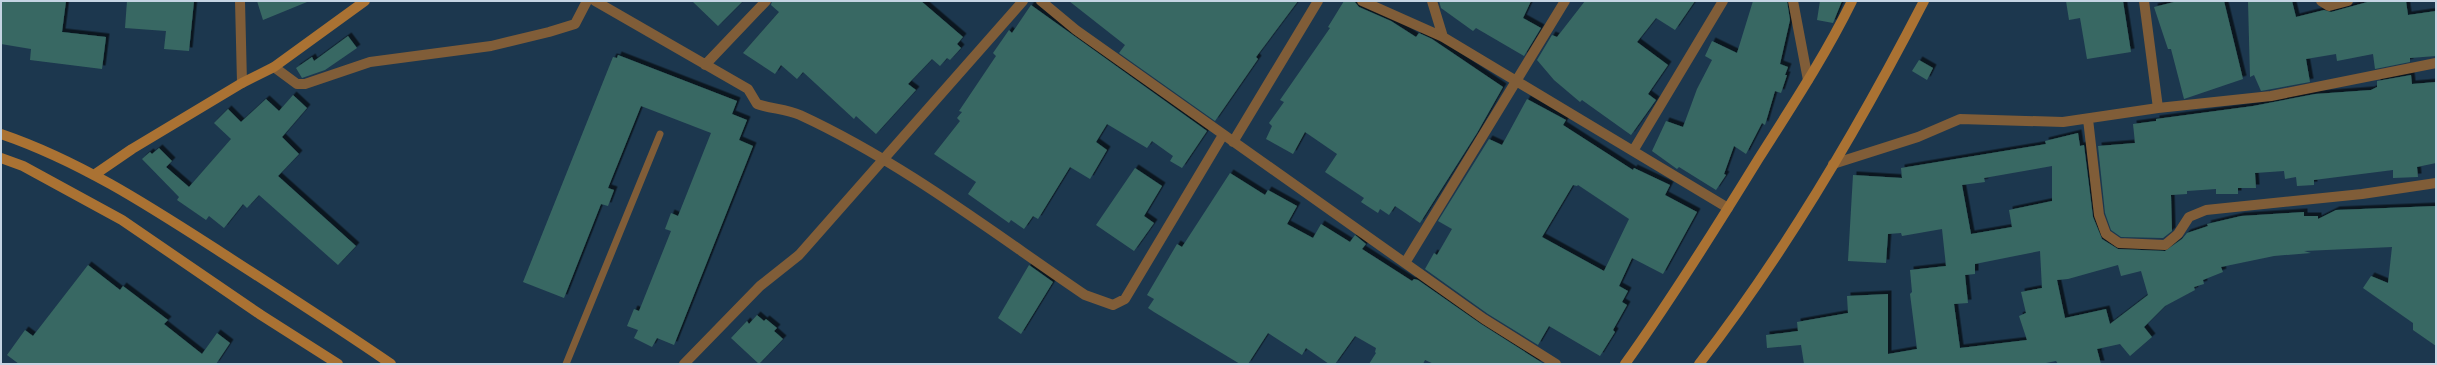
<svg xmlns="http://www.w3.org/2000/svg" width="2437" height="365" viewBox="0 0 2437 365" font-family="Lora,serif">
  <defs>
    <filter id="shadow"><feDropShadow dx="3.5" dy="-3.5" stdDeviation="0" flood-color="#0009"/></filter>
  </defs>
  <rect width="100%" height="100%" fill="#1c374e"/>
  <!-- building -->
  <path fill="#396863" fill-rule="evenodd" filter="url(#shadow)" d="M1,1H66L62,32L106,37L102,69L30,60L31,49L1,44Z
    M127,1H194L189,51L164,49L166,31L125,28Z
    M257,1H307V2L263,20Z
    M692,1H743L718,26Z
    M772,1H921L963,37L957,44L961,48L950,60L947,58L940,66L932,59L908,84L916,90L876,134L856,116L854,119L803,72L797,79L781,65L775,74L743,53L779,12L771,5Z
    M1069,1H1298L1256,57L1258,59L1215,121L1119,53L1125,45Z
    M1344,1H1354L1359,7L1391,21L1416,37L1419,33L1432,39L1503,87L1477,133L1420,223L1395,206L1389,215L1380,209L1378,213L1361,202L1364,198L1325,172L1337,154L1305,132L1293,154L1266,139L1272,126L1269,123L1284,102L1280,100L1330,28L1328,27Z
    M1439,1H1531L1523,18L1541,28L1524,56L1476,28L1473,31L1441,8Z
    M1585,1H1695L1675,30L1656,18L1637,42L1668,65L1648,94L1656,100L1631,135L1582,100L1580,102L1554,80L1537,60L1552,35L1557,37Z
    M1753,1H1787L1790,20L1780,64L1788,67L1785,75H1787L1781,93L1775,91L1765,125L1762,123L1746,154L1734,146L1724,174L1726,175L1716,190L1679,167L1677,169L1652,151L1666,121L1683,127L1697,89L1712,60L1705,56L1712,41L1737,53Z
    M1820,1H1842L1833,23L1817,20Z
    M2066,1H2123L2131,52L2087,59L2080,18L2069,20Z
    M2178,1H2224L2243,79L2184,99L2171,49H2168L2154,7Z
    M2248,1H2292L2296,17L2324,10L2331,12L2371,1H2406L2408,15L2436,11V56L2410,58V62L2375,69L2373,54L2337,61L2336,54L2306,59L2310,82L2261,91L2254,75L2250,77Z
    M1031,5L1207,131L1182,168L1170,161L1173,156L1152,141L1147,148L1107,124L1096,142L1107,150L1090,179L1070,167L1038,219L1033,216L1024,229L1011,220L1009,223L968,194L976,182L934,154L960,121L957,118L962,112L959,111L996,56L993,53L1009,30L1012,33Z
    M348,36L357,48L325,70L302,78L296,68L312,57L314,61Z
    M618,55L737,101L732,114L747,120L739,140L753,146L674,345L657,338L652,347L634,338L638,330L627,326L634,309L639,311L671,231L665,229L671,213L678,216L711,133L641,106L608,188L614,190L608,206L601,204L564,298L523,282L613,57L617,58Z
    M1919,60L1933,68L1927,80L1912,71Z
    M2411,75L2412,84L2436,82V163L2417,167L2418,177L2393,178V170L2314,180V185L2297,186L2296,177L2285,179L2284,171L2255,173L2256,188H2238V194H2216V189L2187,191V194L2171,195L2172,231L2163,238L2121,237L2111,230L2105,213L2098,146L2135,143L2133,124L2156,121V119L2253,106L2315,94L2371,90L2377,87V81Z
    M293,95L307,108L282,137L299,154L278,176L356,246L338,265L259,195L247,208L243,204L224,228L209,216L206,220L177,200L179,197L142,159L150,152L152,154L159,148L172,161L166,167L189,187L231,139L214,123L228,109L241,122L266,99L279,111Z
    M1527,99L1566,120L1563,125L1633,170L1634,168L1670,185L1665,195L1697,212L1663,274L1632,258L1619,286L1628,291L1622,302L1627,305L1613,330L1615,332L1600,356L1549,326L1538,345L1488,314L1425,269L1434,253L1437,255L1452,229L1438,221L1489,139L1502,145ZM1573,185L1577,186L1578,185L1629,219L1604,271L1542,237Z
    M2078,133L2080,146L2084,145L2093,217L2102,239L2118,249L2165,251L2182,239L2187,233L2208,226L2207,224L2241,216L2304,212V216H2318V219L2336,210L2436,206V346L2413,330V323L2363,288L2371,276L2388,283L2392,247L2304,251L2311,253L2274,256L2221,267L2223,272L2203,280L2204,284L2194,287L2195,290L2165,306L2144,327L2152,337L2130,356L2120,344L2097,349L2101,364H2058L2056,361L2041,364H1804L1801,345L1767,348L1766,335L1798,331L1797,322L1848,313L1847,296L1888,294V354L1917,349L1910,294L1912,292L1910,270L1946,266L1942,229L1902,236L1901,233L1888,234L1886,263L1848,261L1853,175L1902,178L1901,168L2046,144L2045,141ZM2052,166V201L2009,210L2012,227L1971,234L1962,185L1985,182L1984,178ZM2040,251L2042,288L2021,292L2026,313L2019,316L2027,340L1960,348L1954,304L1968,303L1965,275L1975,274V264ZM2118,265L2121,276L2141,271L2148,295L2110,324L2106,309L2065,318L2057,280L2068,279Z
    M1135,168L1162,186L1144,216L1154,223L1134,251L1096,225Z
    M1230,173L1265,195L1268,190L1297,206L1287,224L1313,238L1321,224L1350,242L1355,235L1366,244L1362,249L1412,281L1414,279L1418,280L1481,324L1544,364H1434L1425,360L1423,364H1369L1376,353L1375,352L1376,348L1355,336L1335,364H1329L1306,348L1302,355L1268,333L1248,364H1240L1154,312L1148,308L1154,299L1147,295L1177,244L1182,247Z
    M88,265L120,290L123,286L168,320L164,324L202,354L217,333L230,343L216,364H19L7,355L25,330L33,336Z
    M1029,265L1053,282L1021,334L998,318Z
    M757,315L764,321L766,319L777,328L774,331L783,339L759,364L731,338L747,321L749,324Z"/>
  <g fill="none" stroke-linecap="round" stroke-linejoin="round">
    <!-- lane -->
    <path stroke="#805d38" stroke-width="7" d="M566,364L660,134"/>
    <!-- street -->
    <path stroke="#805d38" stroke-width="10" d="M240,1L242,83
      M595,1L748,89L757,104C772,109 786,109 800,115C902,162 992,232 1085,295L1113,305L1125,299L1223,135
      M1041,1L1076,30L1484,319L1556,364
      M1362,1L1443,37L1728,208
      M1432,1L1443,37
      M1793,1L1808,80
      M2144,1L2158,108
      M2321,1L2329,6L2348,1
      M705,65L766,1
      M274,67L297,84H305L370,62L491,46L549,32L575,24L587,1
      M2088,119L2099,215L2106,234L2119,243L2165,245L2178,234L2189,217L2206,210L2362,194L2436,183
      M1233,142L1318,1
      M1633,151L1723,1
      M1833,164L1918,137L1960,119L2063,122L2158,108L2271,96L2436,63
      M1405,263L1565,1
      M684,364L760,286L799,255L1023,1"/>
    <!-- secondary -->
    <path stroke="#aa7233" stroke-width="10" d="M1,134C80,161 149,206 219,251C276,288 334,325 391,364
      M1,158L23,166L122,220L261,315L338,364
      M94,175L132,149L242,83L274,67L365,1
      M1625,364C1673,297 1716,228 1759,158C1792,106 1825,56 1852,1
      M1699,364C1786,252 1859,127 1924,1"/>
  </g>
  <!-- border -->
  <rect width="2437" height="365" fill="none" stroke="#c5d4e3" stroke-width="4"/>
</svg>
